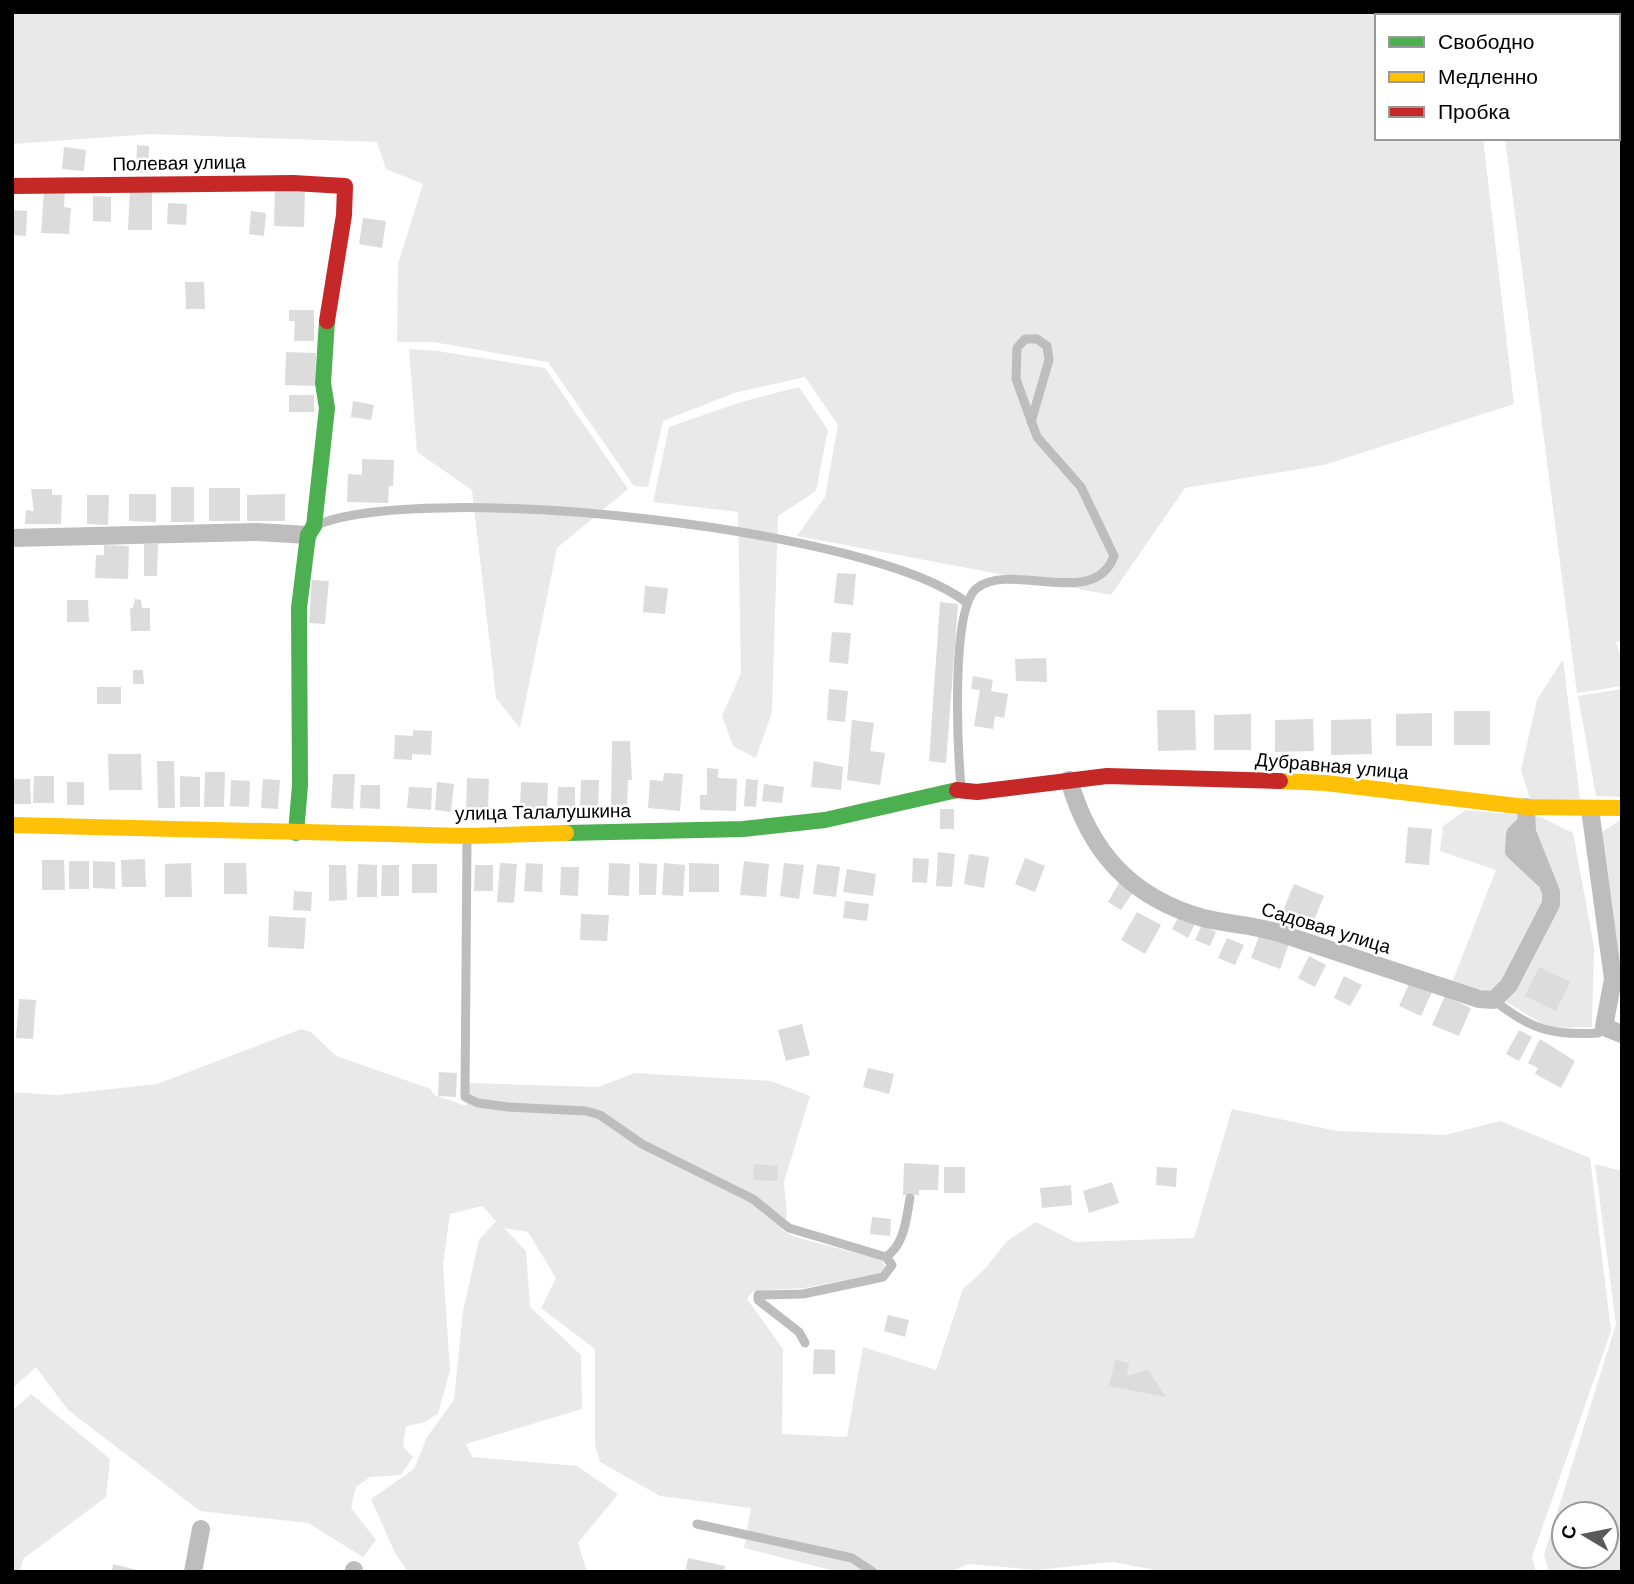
<svg xmlns="http://www.w3.org/2000/svg" width="1634" height="1584" viewBox="0 0 1634 1584" font-family="'DM Sans',sans-serif">
  <rect width="100%" height="100%" fill="#fff"/>
  <!-- green -->
  <path fill="#e9e9e9" fill-rule="evenodd" d="M12,12H1622V641L1616,642L1622,661V686L1577,693L1505,138H1618V16H1377V138H1483L1514,404L1324,465L1185,488L1111,595L797,536L825,497L838,425L805,377L734,393L663,421L648,487L634,486L548,362L433,342H397L398,264L423,184L386,169L377,142L152,134L12,144Z
    M409,349L437,351L545,368L628,489L557,548L520,728L496,698L472,490L417,452Z
    M799,387L828,430L816,491L778,516L772,712L756,758L733,746L722,716L741,673L738,512L653,502L669,427L741,402Z
    M1563,659L1580,799H1530L1521,770L1537,700Z
    M1622,689V797L1596,796L1578,696Z
    M1466,810L1541,817L1573,833L1594,947L1592,1027L1550,1028L1486,990L1451,985L1496,870L1440,851L1443,826Z
    M1622,819V957L1616,960L1599,834Z
    M301,1029L311,1032L336,1056L431,1089L434,1095L466,1106L470,1083L598,1087L635,1073L771,1081L810,1096L784,1182L787,1215L782,1230L795,1237L882,1260L885,1266L880,1273L804,1288L753,1291L747,1299L783,1349L782,1434L847,1437L863,1347L936,1370L963,1289L984,1270L1007,1241L1036,1222L1075,1242L1194,1238L1232,1109L1337,1131L1445,1135L1500,1121L1590,1158L1611,1331L1532,1557L1536,1572H1165L1113,1562L1037,1570L968,1564L949,1572H838L744,1548L751,1508L660,1496L600,1462L595,1445V1349L541,1308L556,1278L528,1232L504,1228L526,1251L530,1307L581,1355L582,1409L466,1444L472,1457L577,1466L618,1494L578,1543L587,1572H408L395,1553L371,1499L414,1469L427,1437L454,1400L463,1311L479,1240L496,1221L482,1206L450,1214L443,1264L450,1370L438,1414L422,1423L406,1426L403,1446L413,1457L401,1475L370,1477L356,1487L351,1508L376,1540L363,1557L308,1523L200,1511L68,1410L36,1367L12,1389V1092L57,1095L157,1084Z
    M1595,1164L1622,1171V1572H1549L1544,1555L1616,1324ZM1564,1514H1606V1556H1564Z
    M31,1394L110,1459L106,1497L23,1559L20,1572H12V1411Z"/>
  <!-- building -->
  <path fill="#dcdcdc" d="M137,145L149,146L148,173L136,172Z
    M64,147L86,150L84,171L62,169Z
    M275,188L305,189L304,227L274,226Z
    M44,190L65,191L64,207L71,208L69,234L41,233Z
    M130,190L152,191V230H128Z
    M93,196L111,197V222L93,221Z
    M168,203L187,204L186,225L167,224Z
    M12,210L27,211L26,236L12,235Z
    M251,211L266,213L264,236L249,234Z
    M363,218L386,221L382,248L359,244Z
    M185,282H204L205,309H186Z
    M289,310H314V341H294L295,321H289Z
    M286,352L316,353L315,386L285,385Z
    M289,395H314V412H289Z
    M353,401L374,405L371,420L351,417Z
    M362,459L394,460L393,486H389L388,503L347,502L348,474L362,475Z
    M171,487H194V522H171Z
    M209,488H240V521H209Z
    M31,489H52V495H62L61,524H25L26,510L34,511Z
    M129,494H156V522L129,521Z
    M285,494V521H247V495Z
    M87,495H109L108,525L87,524Z
    M144,544H158L157,576H144Z
    M104,545L129,546L128,579L95,578L96,555H104Z
    M837,573L856,574L853,605L834,603Z
    M312,580L329,581L325,624L309,623Z
    M645,586L668,588L665,614L643,612Z
    M135,599L141,600L142,608H150V631H131L130,608H133Z
    M67,600H88L89,622H67Z
    M940,602L958,604L946,763L929,761Z
    M832,632L851,633L848,664L829,662Z
    M1046,658L1047,682L1016,681L1015,659Z
    M133,670H143L144,684H133Z
    M973,676L993,680L991,691L1008,694L1004,718L995,716L993,729L974,726L980,690L971,689Z
    M97,687H121V704H97Z
    M829,689L848,691L845,722L827,720Z
    M1157,710H1195L1196,750L1158,751Z
    M1454,711H1490V745H1454Z
    M1432,713V746H1396V714Z
    M1251,714V750H1214V715Z
    M1313,719L1314,751L1275,752V720Z
    M1371,719L1372,754L1331,755V720Z
    M852,720L874,723L870,751L885,753L880,785L847,780Z
    M413,730L432,731L431,755L412,754V760L394,759L395,735L413,736Z
    M612,741H630L632,780H628L627,810H611Z
    M108,754H141L142,790H109Z
    M157,761H174L175,808H158Z
    M814,761L843,767L841,790L811,787Z
    M707,768L718,769V778L737,779L736,811L700,810V795H707Z
    M205,772H225L224,807H204Z
    M664,773L683,774L680,811L648,808L650,780L663,781Z
    M333,774H355L353,809L331,808Z
    M34,776H54V803H33Z
    M180,776L200,777V807H180Z
    M467,778L489,779L488,812L466,811Z
    M12,779H30L31,804H12Z
    M263,779L280,780L278,809L261,808Z
    M746,779L758,780L756,807L744,806Z
    M231,780L250,781L249,807L230,806Z
    M581,780H599L598,809H580Z
    M67,782H84V805H67Z
    M437,782L454,784L451,812L435,810Z
    M521,782L548,783L547,810L520,809Z
    M764,784L784,787L782,803L762,801Z
    M361,785H380V809L360,808Z
    M409,787L432,788L431,810L407,808Z
    M558,787H575V809H557Z
    M940,809H954V829H940Z
    M1408,827L1432,829L1429,865L1405,863Z
    M938,852L955,854L952,887L936,886Z
    M969,854L989,857L984,888L964,884Z
    M913,858L929,859L927,883L912,882Z
    M1025,858L1045,866L1035,892L1015,884Z
    M145,859L146,887H122L121,860Z
    M42,860H64L65,890H42Z
    M69,861H89V889H69Z
    M93,861L115,862V889L93,888Z
    M744,861L769,864L766,897L740,895Z
    M191,863L192,897H165V864Z
    M224,863H246L247,894H224Z
    M500,863L517,864L514,903L497,902Z
    M526,863L543,864L542,892L524,891Z
    M609,863L630,864L629,896L608,895Z
    M639,863L657,864L656,895H639Z
    M664,863L685,865L683,896L662,895Z
    M689,863L719,864V892H689Z
    M784,863L804,865L799,899L780,896Z
    M358,864L377,865V897H357Z
    M412,864H437V893H412Z
    M817,864L840,867L836,897L813,894Z
    M329,865H346L347,900L329,901Z
    M382,865H399V896H381Z
    M475,865H493V891H474Z
    M561,867H579L578,896L560,895Z
    M847,869L876,874L873,896L843,892Z
    M1119,883L1133,892L1121,910L1108,902Z
    M1294,884L1324,896L1310,930L1280,918Z
    M294,891L312,892L311,911L293,910Z
    M845,901L869,904L867,921L843,918Z
    M1137,912L1161,925L1145,954L1121,940Z
    M581,914L609,915L607,941L580,940Z
    M269,916L306,918L304,949L268,947Z
    M1179,916L1195,924L1188,938L1172,929Z
    M1202,925L1216,932L1210,946L1195,940Z
    M1260,933L1289,943L1280,969L1251,958Z
    M1227,938L1244,945L1235,965L1218,958Z
    M1309,956L1326,965L1315,987L1298,978Z
    M1539,967L1570,982L1556,1011L1525,996Z
    M1344,976L1362,985L1350,1006L1334,998Z
    M1410,982L1432,992L1421,1016L1399,1006Z
    M1445,996L1471,1008L1459,1036L1432,1025Z
    M19,999L36,1000L33,1039L16,1038Z
    M802,1024L810,1055L786,1061L778,1030Z
    M1519,1030L1532,1037L1519,1061L1506,1054Z
    M1540,1039L1575,1061L1561,1088L1535,1074L1538,1068L1528,1063Z
    M868,1068L894,1074L889,1094L863,1087Z
    M439,1072L457,1073L456,1097L438,1096Z
    M904,1163L939,1165L938,1190H919V1195H903Z
    M754,1164L778,1166L777,1181L753,1180Z
    M944,1167H965V1193H944Z
    M1157,1167L1177,1168L1176,1187L1156,1185Z
    M1112,1182L1119,1203L1089,1213L1083,1191Z
    M1071,1185L1072,1205L1042,1208L1040,1188Z
    M872,1217L891,1219L890,1236L870,1234Z
    M888,1315L909,1320L905,1337L884,1331Z
    M814,1349L835,1350V1374H813Z
    M1115,1360L1129,1363L1127,1376L1148,1370L1166,1397L1109,1386Z
    M688,1558L725,1566L724,1572H685Z
    M113,1564L141,1571V1572H112Z"/>
  <g fill="none" stroke-linecap="round" stroke-linejoin="round">
    <!-- lane -->
    <path stroke="#bdbdbd" stroke-width="9" d="M319,524C430,481 874,528 967,603
      M961,787C958,752 950,609 977,588C1011,561 1095,610 1114,556L1081,487L1037,437L1016,379L1017,348L1025,339H1037L1047,346L1049,360L1031,422
      M467,838L465,1097L478,1103L508,1107L586,1111L600,1115L642,1144L753,1199L789,1228L886,1257L892,1265L883,1277L803,1294L758,1295V1300L799,1332L805,1343
      M1494,1000C1529,1029 1553,1036 1598,1033L1604,1027
      M886,1257C905,1244 906,1219 910,1198
      M697,1524L852,1558L873,1572"/>
    <!-- street -->
    <path stroke="#bdbdbd" stroke-width="18" d="M12,538L257,532L308,535
      M1069,780C1090,852 1130,897 1203,918C1227,924 1252,925 1276,932C1344,954 1412,977 1479,999L1494,1000L1509,985L1551,904V892L1527,832L1526,807
      M1590,809L1613,979L1604,1027L1622,1034
      M1526,823L1515,834L1514,851L1545,880
      M193,1572L201,1529
      M354,1572V1570"/>
    <!-- fast -->
    <path stroke="#4caf50" stroke-width="16" d="M296,833L300,785L299,608L308,535L314,526L327,408L323,383L327,321
      M566,833L743,829L825,820L957,790"/>
    <!-- slow -->
    <path stroke="#ffc107" stroke-width="16" d="M1280,781L1326,783L1526,807L1622,808
      M12,825L467,836L566,833"/>
    <!-- jam -->
    <path stroke="#c62828" stroke-width="16" d="M12,186L293,183L345,186L344,215L327,321
      M957,790L977,792L1107,776L1280,781"/>
  </g>
  <g text-anchor="middle" dominant-baseline="central" stroke-width="5" stroke-linejoin="round" paint-order="stroke">
    <!-- street labels -->
    <g font-size="19" fill="#000" stroke="#fff">
      <text transform="translate(179 163) rotate(-1)">Полевая улица</text>
      <text transform="translate(1332 766) rotate(5)">Дубравная улица</text>
      <text transform="translate(543 812) rotate(-1)">улица Талалушкина</text>
      <text transform="translate(1326 928) rotate(17)">Садовая улица</text>
    </g>
  </g>
  <!-- border -->
  <rect width="1634" height="1584" fill="none" stroke="#000000" stroke-width="28"/>
  <!-- legend -->
  <rect x="1375" y="14" width="245" height="126" fill="#ffffff" stroke="#999999" stroke-width="2"/>
  <rect x="1389" y="37" width="35" height="10" fill="#4caf50" stroke="#999999" stroke-width="2"/>
  <text x="1438" y="49" font-size="21" fill="#000000">Свободно</text>
  <rect x="1389" y="72" width="35" height="10" fill="#ffc107" stroke="#999999" stroke-width="2"/>
  <text x="1438" y="84" font-size="21" fill="#000000">Медленно</text>
  <rect x="1389" y="107" width="35" height="10" fill="#c62828" stroke="#999999" stroke-width="2"/>
  <text x="1438" y="119" font-size="21" fill="#000000">Пробка</text>
  <!-- north arrow -->
  <g transform="translate(1585 1535) rotate(280)"><circle r="33" fill="#ffffff" stroke="#999999" stroke-width="2"/>
  <path d="M0-5L12 26L0 18L-12 26Z" fill="#595959"/>
  <text y="-10" font-size="19" font-weight="bold" text-anchor="middle" fill="#000000">С</text>
  </g>
</svg>
